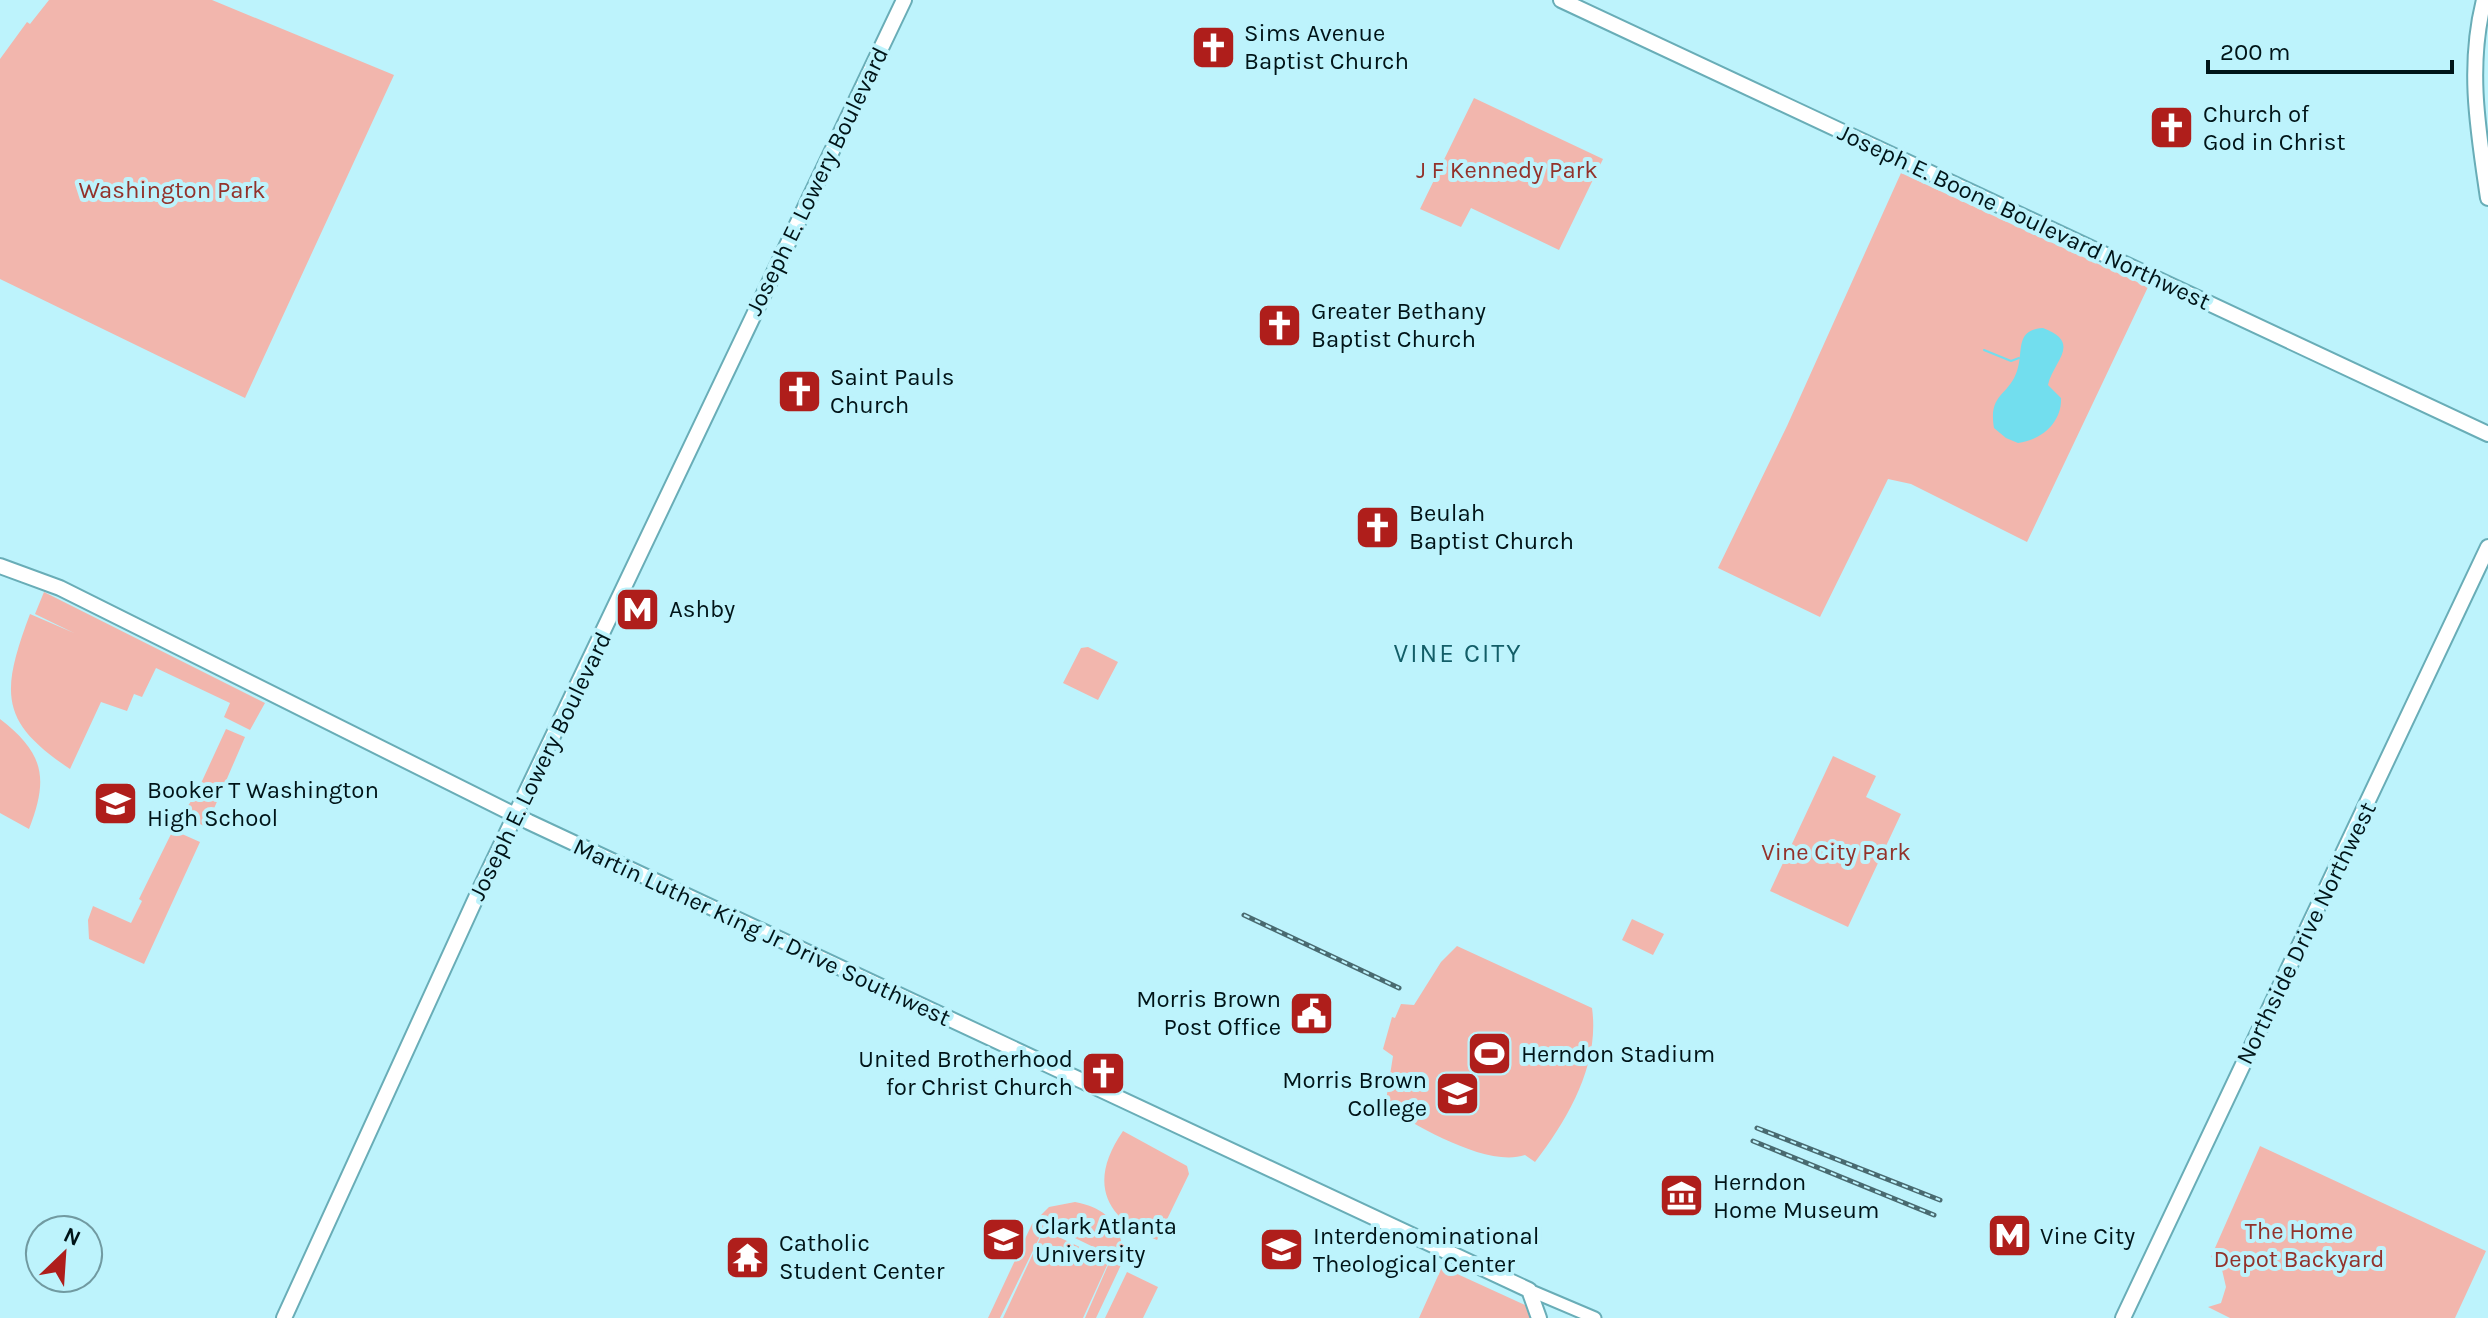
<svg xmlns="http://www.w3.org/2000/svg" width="2488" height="1318" viewBox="0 0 2488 1318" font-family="Karla,sans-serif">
  <rect width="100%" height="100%" fill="#bdf3fc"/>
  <!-- green -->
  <path fill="#f2b6ad" d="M49,0H212L394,75L245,398L0,279V59L27,22L30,24Z
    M1474,98L1603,159L1559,250L1471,208L1461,227L1420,209Z
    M1901,173L2148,287L2027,542L1911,484L1888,479L1820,617L1718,568L1787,426Z
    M44,592L265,703L250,730L224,717L230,703L156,668L142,697L134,694L127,711L101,702L70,769C0,722 0,694 30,614L74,633L35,614Z
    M1088,647L1118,662L1098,700L1063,683L1081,648Z
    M0,719C44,753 49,778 29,829L0,813Z
    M226,729L245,737L206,827L182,815L197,792Z
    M1833,756L1876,776L1866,797L1901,814L1848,927L1770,891Z
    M173,830L200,842L144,964L89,939L88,920L93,906L131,923L142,901L139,899Z
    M1632,919L1664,934L1653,955L1622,940Z
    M1457,946L1592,1008C1600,1064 1568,1119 1535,1162L1525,1155C1487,1168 1418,1126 1385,1107L1393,1056L1383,1049L1392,1017L1395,1018L1401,1004L1414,1005L1441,962Z
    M1123,1131L1187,1166L1189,1174L1157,1240C1102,1218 1089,1180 1123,1131Z
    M2260,1146L2486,1251L2455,1318H2230L2208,1307L2221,1303L2226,1287L2220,1261L2211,1257Z
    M1075,1202C1101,1207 1116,1218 1122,1244L1129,1248L1096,1318H1085L1112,1256L1046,1224L1000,1318H988L1032,1224L1049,1207Z
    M1044,1230L1109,1261L1083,1318H1003Z
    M1442,1267L1525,1305L1530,1318H1419Z
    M1127,1272L1158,1287L1143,1318H1105Z"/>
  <!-- water -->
  <path fill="#72deee" d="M2043,328C2083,343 2053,361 2048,385L2061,398C2062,422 2042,440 2018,443L2006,438L1994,428C1988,393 2009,396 2017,371C2024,352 2014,330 2043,328Z"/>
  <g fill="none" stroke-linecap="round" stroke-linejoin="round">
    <!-- stream -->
    <path stroke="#72deee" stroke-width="2" d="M1984,350L2011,361L2019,358"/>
    <defs>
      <path id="minor" d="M1529,1290L1595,1318"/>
      <path id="major" d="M1561,0L2488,434
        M2484,0C2467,67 2478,130 2488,198
        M0,566L60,588L529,822L1529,1290L1539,1318
        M284,1318L480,889L904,0
        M2123,1318L2488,547"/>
    </defs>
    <!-- minor casing -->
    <use href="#minor" stroke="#69adb7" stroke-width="15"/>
    <!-- major casing -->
    <use href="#major" stroke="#69adb7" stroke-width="18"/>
    <!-- minor -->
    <use href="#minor" stroke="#fff" stroke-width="11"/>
    <!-- major -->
    <use href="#major" stroke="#fff" stroke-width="14"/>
    <defs>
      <path id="rail" d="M1244,915L1399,988
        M1757,1128L1940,1200
        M1753,1141L1934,1215"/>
    </defs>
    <!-- rail casing -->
    <use href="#rail" stroke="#496a70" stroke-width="5"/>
    <!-- rail -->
    <use href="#rail" stroke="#bdf3fc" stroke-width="2" stroke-dasharray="6" stroke-linecap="butt"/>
  </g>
  <!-- icons -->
  <defs>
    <symbol id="church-square" viewBox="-11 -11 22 22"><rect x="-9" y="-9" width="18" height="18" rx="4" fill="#af1e1b" stroke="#bdf3fc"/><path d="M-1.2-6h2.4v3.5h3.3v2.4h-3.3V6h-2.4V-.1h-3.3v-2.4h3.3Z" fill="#fff"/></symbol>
    <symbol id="metro-square" viewBox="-11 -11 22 22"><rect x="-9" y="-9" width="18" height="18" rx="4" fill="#af1e1b" stroke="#bdf3fc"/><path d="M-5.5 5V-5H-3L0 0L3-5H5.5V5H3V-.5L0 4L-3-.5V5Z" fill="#fff"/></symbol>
    <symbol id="school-square" viewBox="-11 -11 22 22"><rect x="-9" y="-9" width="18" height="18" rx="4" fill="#af1e1b" stroke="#bdf3fc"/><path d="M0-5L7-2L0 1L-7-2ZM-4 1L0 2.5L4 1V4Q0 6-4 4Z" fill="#fff"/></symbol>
    <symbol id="civic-square" viewBox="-11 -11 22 22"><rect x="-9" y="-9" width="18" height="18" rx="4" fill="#af1e1b" stroke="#bdf3fc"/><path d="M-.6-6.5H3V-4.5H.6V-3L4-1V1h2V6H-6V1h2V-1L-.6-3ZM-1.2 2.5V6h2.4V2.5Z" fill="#fff"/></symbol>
    <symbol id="stadium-square" viewBox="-11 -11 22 22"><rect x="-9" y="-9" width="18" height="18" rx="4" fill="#af1e1b" stroke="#bdf3fc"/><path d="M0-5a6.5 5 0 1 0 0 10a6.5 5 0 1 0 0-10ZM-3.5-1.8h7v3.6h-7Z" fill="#fff"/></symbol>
    <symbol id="university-square" viewBox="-11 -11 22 22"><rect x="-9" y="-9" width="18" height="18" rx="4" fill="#af1e1b" stroke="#bdf3fc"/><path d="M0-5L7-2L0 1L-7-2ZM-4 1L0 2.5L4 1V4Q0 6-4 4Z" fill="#fff"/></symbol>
    <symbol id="museum-square" viewBox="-11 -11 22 22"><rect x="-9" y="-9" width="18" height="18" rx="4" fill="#af1e1b" stroke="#bdf3fc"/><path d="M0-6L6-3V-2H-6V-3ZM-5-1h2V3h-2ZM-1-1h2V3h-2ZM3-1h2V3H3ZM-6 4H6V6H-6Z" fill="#fff"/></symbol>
    <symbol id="temple-square" viewBox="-11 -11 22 22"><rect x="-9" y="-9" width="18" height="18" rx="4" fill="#af1e1b" stroke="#bdf3fc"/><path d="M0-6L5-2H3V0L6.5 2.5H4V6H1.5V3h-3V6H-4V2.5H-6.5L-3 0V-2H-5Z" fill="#fff"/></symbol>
  </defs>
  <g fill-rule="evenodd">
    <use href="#church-square" x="1188" y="22" width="51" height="51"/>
    <use href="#church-square" x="2146" y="102" width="51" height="51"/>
    <use href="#church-square" x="1254" y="300" width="51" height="51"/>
    <use href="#church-square" x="774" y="366" width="51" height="51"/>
    <use href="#church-square" x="1352" y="502" width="51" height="51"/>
    <use href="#metro-square" x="612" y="584" width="51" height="51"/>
    <use href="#school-square" x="90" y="778" width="51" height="51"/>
    <use href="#civic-square" x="1286" y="988" width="51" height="51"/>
    <use href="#stadium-square" x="1464" y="1028" width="51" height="51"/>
    <use href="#church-square" x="1078" y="1048" width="51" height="51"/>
    <use href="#university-square" x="1432" y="1068" width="51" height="51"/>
    <use href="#museum-square" x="1656" y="1170" width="51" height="51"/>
    <use href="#metro-square" x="1984" y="1210" width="51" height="51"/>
    <use href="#university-square" x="978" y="1214" width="51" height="51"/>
    <use href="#university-square" x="1256" y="1224" width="51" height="51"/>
    <use href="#temple-square" x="722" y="1232" width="51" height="51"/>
  </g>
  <g text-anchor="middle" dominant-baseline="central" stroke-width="8" stroke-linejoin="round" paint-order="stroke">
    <!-- poi labels -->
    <g font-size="24" fill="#001418" stroke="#bdf3fc" text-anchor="start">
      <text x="1244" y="33">Sims Avenue<tspan x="1244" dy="28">Baptist Church</tspan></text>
      <text x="2203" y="114">Church of<tspan x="2203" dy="28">God in Christ</tspan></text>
      <text x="1311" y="311">Greater Bethany<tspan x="1311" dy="28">Baptist Church</tspan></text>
      <text x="830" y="377">Saint Pauls<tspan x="830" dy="28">Church</tspan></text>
      <text x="1409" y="513">Beulah<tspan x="1409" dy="28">Baptist Church</tspan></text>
      <text x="669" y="609">Ashby</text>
      <text x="147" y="790">Booker T Washington<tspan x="147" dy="28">High School</tspan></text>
      <text x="1281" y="999" text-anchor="end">Morris Brown<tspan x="1281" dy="28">Post Office</tspan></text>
      <text x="1521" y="1054">Herndon Stadium</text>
      <text x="1073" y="1059" text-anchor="end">United Brotherhood<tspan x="1073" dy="28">for Christ Church</tspan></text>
      <text x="1427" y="1080" text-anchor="end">Morris Brown<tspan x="1427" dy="28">College</tspan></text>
      <text x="1713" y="1182">Herndon<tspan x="1713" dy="28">Home Museum</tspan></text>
      <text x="1035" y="1226">Clark Atlanta<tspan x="1035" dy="28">University</tspan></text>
      <text x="1313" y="1236">Interdenominational<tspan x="1313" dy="28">Theological Center</tspan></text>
      <text x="2040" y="1236">Vine City</text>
      <text x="779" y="1243">Catholic<tspan x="779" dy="28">Student Center</tspan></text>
    </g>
    <!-- park labels -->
    <g font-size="24" fill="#93322b" stroke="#bdf3fc">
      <text x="1507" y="170">J F Kennedy Park</text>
      <text x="172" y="190">Washington Park</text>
      <text x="1836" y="852">Vine City Park</text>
      <text x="2299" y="1231">The Home<tspan x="2299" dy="28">Depot Backyard</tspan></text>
    </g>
    <!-- street labels -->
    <g font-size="24" fill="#001418" stroke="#bdf3fc">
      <text transform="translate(817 181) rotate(-64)">Joseph E. Lowery Boulevard</text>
      <text transform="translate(2024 217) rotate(25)">Joseph E. Boone Boulevard Northwest</text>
      <text transform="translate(540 766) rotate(-64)">Joseph E. Lowery Boulevard</text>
      <text transform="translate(762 932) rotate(25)">Martin Luther King Jr Drive Southwest</text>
      <text transform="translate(2306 933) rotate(-64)">Northside Drive Northwest</text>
    </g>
    <!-- neighbourhood labels -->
    <g font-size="26" letter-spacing="2" fill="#135e68" stroke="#bdf3fc">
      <text x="1458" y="653">VINE CITY</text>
    </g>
  </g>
  <!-- north arrow -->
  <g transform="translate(64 1254) rotate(25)"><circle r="38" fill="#bdf3fc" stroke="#719aa1" stroke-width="2"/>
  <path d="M0-6L14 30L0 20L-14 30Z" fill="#af1e1b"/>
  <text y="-12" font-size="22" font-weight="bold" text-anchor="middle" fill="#001418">N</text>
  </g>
  <!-- scale -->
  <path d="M2208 60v12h244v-12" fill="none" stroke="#001418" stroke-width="4"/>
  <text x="2220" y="60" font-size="24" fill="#001418" stroke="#bdf3fc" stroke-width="6" paint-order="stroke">200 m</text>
</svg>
